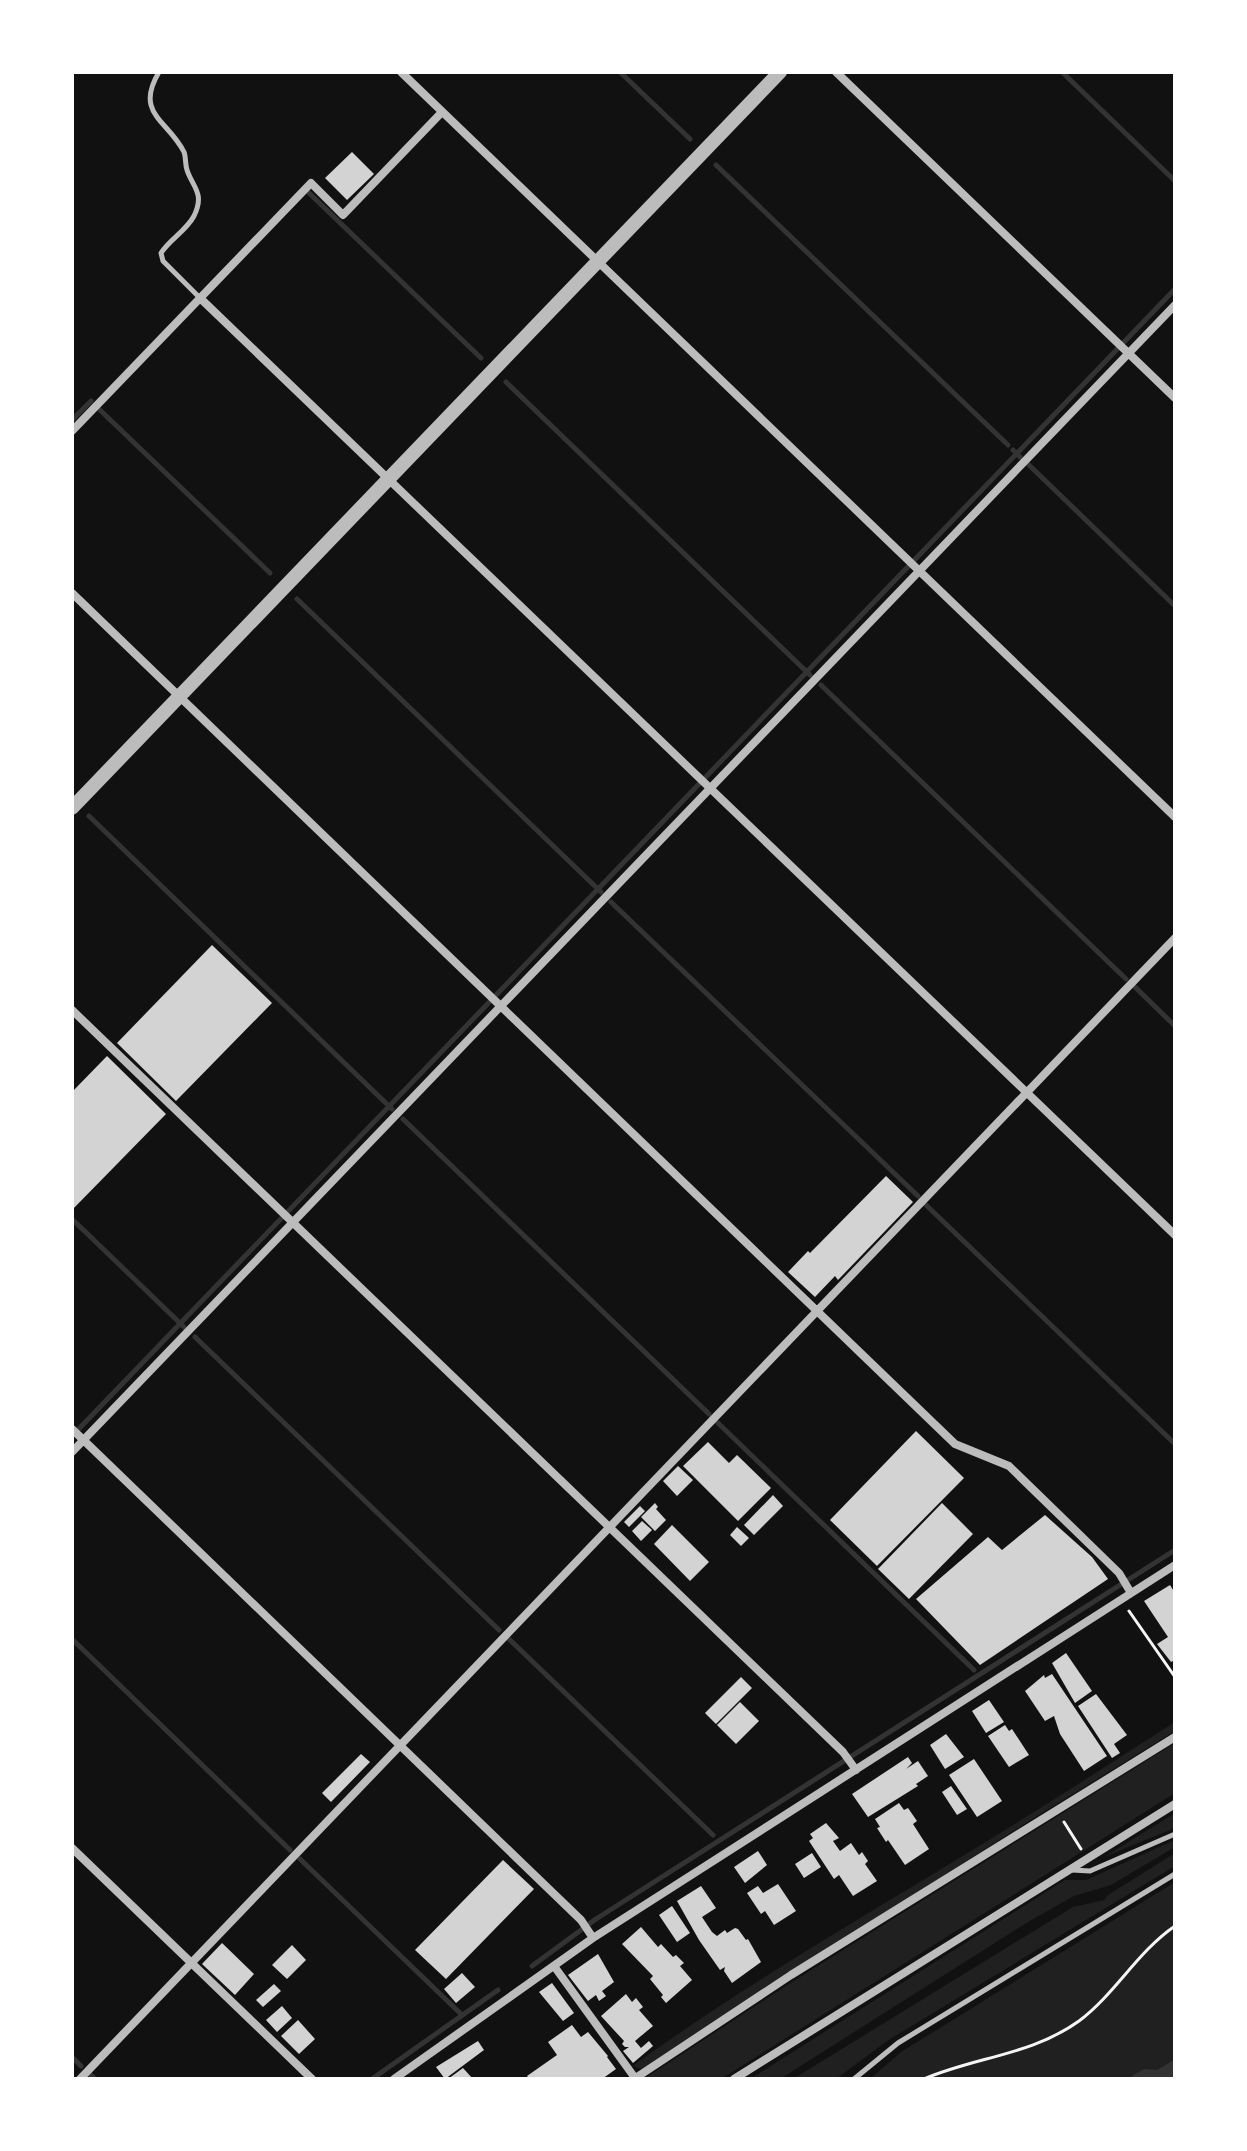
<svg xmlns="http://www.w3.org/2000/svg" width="1247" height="2151" viewBox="0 0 1247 2151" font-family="Mulish,sans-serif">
  <rect width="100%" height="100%" fill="#111"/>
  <!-- green -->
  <path fill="#202020" d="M1175,1722V1731L1029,1821L642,2069L635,2067L634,2065C760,1974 895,1899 1026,1817C1076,1786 1125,1754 1175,1722Z
    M1175,1743V1793L721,2079H644L792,1982Z
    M1175,1813V1828L1104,1857Z
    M1175,1840V1847L1111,1885L1074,1896L1028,1922L780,2079H750L1065,1880H1086Z
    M1175,1853V1866L887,2041L836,2079H793L1073,1907L1104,1900L1108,1895Z
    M1175,1882V2059L1157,2070H1144L1127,2079H870L901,2052Z"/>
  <!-- water -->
  <path fill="#333" d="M1175,2059V2079H1127L1144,2069L1157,2070Z"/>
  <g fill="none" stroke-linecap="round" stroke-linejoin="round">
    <!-- stream -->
    <path stroke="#333" stroke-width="5" d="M620,72L690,139
      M1062,72L1175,181
      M716,165L1008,445
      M309,193L481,358
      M506,382L810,675
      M100,410L270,573
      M72,420L91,401
      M1013,450L1020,457
      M1029,465L1175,606
      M297,599L601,892
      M821,685L1126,979
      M89,816L392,1109
      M611,902L918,1196
      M1135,987L1175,1026
      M403,1119L709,1414
      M926,1205L1175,1444
      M72,1219L184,1327
      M195,1337L499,1630
      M718,1423L974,1670
      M72,1436L1175,289
      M72,1639L290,1850
      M509,1639L713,1835
      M300,1859L462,2015
      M532,1966L596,1919L1175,1550
      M72,2057L81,2066
      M91,2075L95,2079
      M372,2079L498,1990"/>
  </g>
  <!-- building -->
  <path fill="#d3d3d3" d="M352,152L374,174L347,200L325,178Z
    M212,945L272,1003L176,1101L117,1043Z
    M107,1056L166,1114L72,1210V1092Z
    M886,1176L913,1202L838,1280L835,1276L815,1297L788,1272L808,1251L810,1253Z
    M916,1431L964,1478L877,1566L830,1520Z
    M708,1442L729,1463L737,1455L771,1488L738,1521L683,1466Z
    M678,1466L693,1480L677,1496L663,1481Z
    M773,1495L783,1506L754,1535L744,1525Z
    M655,1503L658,1507L656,1509L666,1520L655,1531L641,1517Z
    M942,1503L973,1534L909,1599L878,1569Z
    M640,1506L645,1511L629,1527L624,1522Z
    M1045,1515L1092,1557L1108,1579L980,1665L916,1599L988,1537L1002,1550Z
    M642,1521L652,1530L641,1541L632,1531Z
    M672,1525L709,1562L690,1581L654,1544Z
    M737,1527L749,1538L741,1546L730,1535Z
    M1170,1585L1175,1593V1660L1171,1662L1157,1644L1168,1637L1144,1601Z
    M1066,1653L1092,1691L1075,1703L1052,1663Z
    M1052,1674L1107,1756L1084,1771L1060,1734L1054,1716L1045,1721L1025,1691L1044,1675L1045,1678Z
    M741,1677L752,1688L716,1724L705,1713Z
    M1096,1694L1127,1735L1114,1744L1120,1753L1112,1758L1078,1706Z
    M989,1700L1004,1722L986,1733L972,1711Z
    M740,1702L759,1721L736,1744L717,1725Z
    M1005,1725L1009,1731L1012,1729L1029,1755L1009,1767L988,1736Z
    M946,1734L964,1757L945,1769L930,1745Z
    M361,1754L370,1762L331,1802L322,1793Z
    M908,1757L912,1763L906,1769L918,1761L928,1776L916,1784L918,1786L868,1817L852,1794Z
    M974,1759L1002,1801L977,1817L949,1775Z
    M951,1786L967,1809L957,1815L942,1792Z
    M899,1803L904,1810L908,1808L917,1821L913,1824L929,1849L905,1865L888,1840L886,1842L877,1828L880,1827L875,1819Z
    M826,1823L839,1838L833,1841L840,1851L851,1843L859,1855L862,1852L868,1861L865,1864L877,1881L853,1896L839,1875L834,1879L809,1841L813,1838L810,1834Z
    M758,1851L767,1865L745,1883L734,1867Z
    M812,1853L821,1867L804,1878L795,1864Z
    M503,1860L534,1889L446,1979L415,1950Z
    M778,1884L796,1911L774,1925L765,1911L761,1914L747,1893L758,1886L763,1893Z
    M701,1886L716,1908L702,1917L712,1932L717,1936L725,1930L727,1933L735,1928L738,1929L746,1940L748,1939L761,1962L732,1983L724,1971L725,1967L720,1970L699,1940L677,1901Z
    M672,1906L690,1933L677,1942L659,1915Z
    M641,1927L658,1947L661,1944L673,1957L676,1955L684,1963L680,1966L692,1980L666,2003L661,1997L663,1995L650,1979L653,1976L622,1944Z
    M222,1943L254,1974L235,1995L202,1964Z
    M292,1945L306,1960L287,1979L272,1965Z
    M598,1954L614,1982L602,1991L606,1996L599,2001L596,1995L588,2001L568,1975Z
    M462,1973L475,1987L456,2003L444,1989Z
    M552,1983L574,2013L563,2021L539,1992Z
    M274,1984L281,1991L263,2007L256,2000Z
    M626,1994L632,2002L636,1998L643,2007L639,2010L653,2026L635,2041L641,2048L649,2041L653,2046L633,2063L623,2051L629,2047H625L622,2044L624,2041L601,2016Z
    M282,2006L292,2018L277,2032L266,2020Z
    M298,2020L315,2039L299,2054L281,2036Z
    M572,2025L581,2037L588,2032L608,2056L607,2057L616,2069L602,2079H529L527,2076L557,2055L548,2042Z
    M478,2041L484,2050L445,2079L436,2067Z
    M463,2068L473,2079H448Z"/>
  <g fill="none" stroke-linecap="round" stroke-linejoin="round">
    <!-- path -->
    <path stroke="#f5f5f5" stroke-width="3" d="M1129,1611L1175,1677
      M1064,1822L1081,1849
      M924,2079C975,2057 1032,2055 1079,2021C1116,1993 1137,1952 1175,1926"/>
    <!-- service -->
    <path stroke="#bcbcbc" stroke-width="5" d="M159,72C134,114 168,120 184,152C186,157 185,164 187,170C193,188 205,193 194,216C186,231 170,239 161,253L163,261L200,298
      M1072,1870L1090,1871L1175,1834
      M854,2079L898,2043L1175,1874"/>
    <!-- minor -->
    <path stroke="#bcbcbc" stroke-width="8" d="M401,72L1175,817
      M836,72L1175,398
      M200,298L1175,1235
      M72,431L311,183L343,215L442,112
      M72,593L955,1444L1009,1466L1119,1573L1131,1593
      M72,1010L843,1752L856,1770
      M72,1429L581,1920L593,1938
      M72,1452L1175,305
      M72,1848L312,2079
      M554,1966L635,2078
      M80,2079L1175,938
      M394,2079L593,1938L1175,1565
      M634,2079L791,1975L1175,1737
      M734,2079L1175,1804"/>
    <!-- tertiary -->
    <path stroke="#bcbcbc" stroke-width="14" d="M72,808L780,72"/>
  </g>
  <!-- border -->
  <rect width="1247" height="2151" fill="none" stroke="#ffffff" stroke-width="148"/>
</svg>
